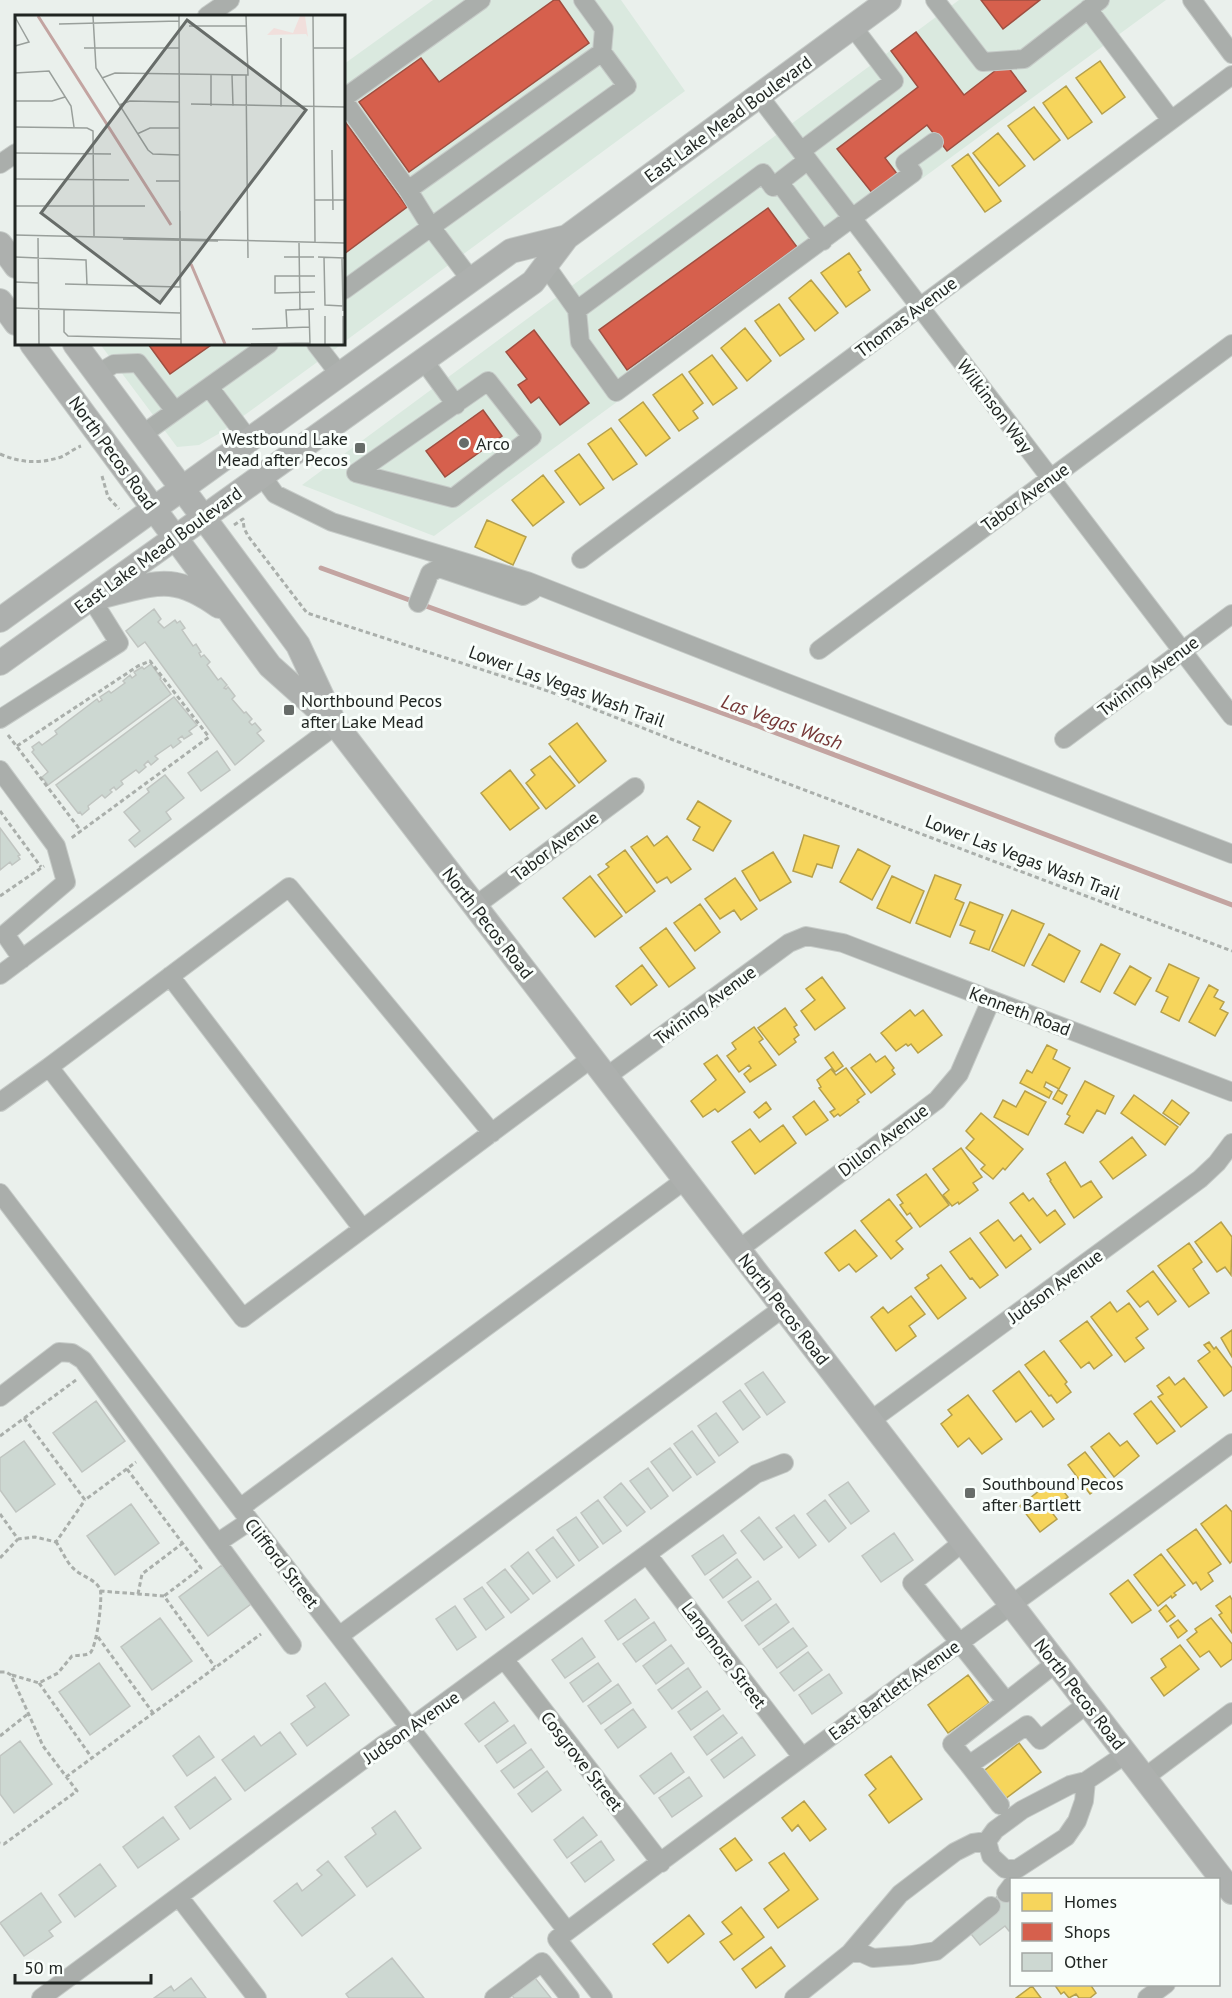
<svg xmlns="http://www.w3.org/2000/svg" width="1232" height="1998" viewBox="0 0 1232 1998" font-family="'PT Sans',sans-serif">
  <rect width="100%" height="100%" fill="#eaf0ec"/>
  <!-- built -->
  <path fill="#dae9df" d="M433,0H621L685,91L344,342V64Z
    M959,0H1166L434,536L302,485Z
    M100,344H342L220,433L199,445L177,447Z"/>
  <!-- homes -->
  <path fill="#f6d55c" stroke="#b6a04b" stroke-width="1.5" d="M1100,61L1125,97L1102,114L1076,78Z
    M1066,86L1092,122L1068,139L1043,103Z
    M1034,107L1060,140L1034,160L1008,126Z
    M998,133L1025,166L999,186L973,153Z
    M968,154L1001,201L985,212L952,166Z
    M849,253L861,270L858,272L870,290L846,307L821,273Z
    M811,280L838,313L815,331L789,298Z
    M779,304L804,339L780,356L755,321Z
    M745,328L771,361L747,381L721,348Z
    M712,355L737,388L713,405L689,372Z
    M682,374L703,403L693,411L698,418L679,431L653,395Z
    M643,402L670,438L646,456L619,420Z
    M611,428L637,464L613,480L588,444Z
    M579,454L604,488L580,505L555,471Z
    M543,475L564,502L533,526L512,500Z
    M487,520L526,537L513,565L475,547Z
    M577,723L606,761L579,783L549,744Z
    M550,756L575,786L546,809L526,783L535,775L531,770Z
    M510,770L539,808L510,830L481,793Z
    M698,801L731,821L713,851L693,840L700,827L687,819Z
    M804,835L839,846L832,868L817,864L812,877L793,871Z
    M647,836L654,846L667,836L691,869L671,883L667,877L657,883L631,847Z
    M858,849L890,866L872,900L840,882Z
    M625,850L655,891L626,913L598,875L609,867L606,864Z
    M773,852L791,882L760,901L742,871Z
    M935,875L961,885L955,899L964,903L950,937L916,923Z
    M590,876L622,916L595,937L563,898Z
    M892,876L924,891L910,923L877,908Z
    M735,878L757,909L741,920L734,910L720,919L705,899Z
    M970,902L1003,915L989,950L970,943L975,931L960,925Z
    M700,904L720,932L695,951L674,923Z
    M1012,910L1044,924L1024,966L992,951Z
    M666,928L695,968L669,987L640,948Z
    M1049,934L1080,951L1064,982L1032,965Z
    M1101,944L1120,954L1100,992L1081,982Z
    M1169,964L1199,978L1179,1021L1161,1012L1168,997L1156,991Z
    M642,965L657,985L631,1005L616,986Z
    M1130,966L1151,978L1135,1005L1114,993Z
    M822,977L845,1008L815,1030L801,1011L815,1000L806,989Z
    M1209,985L1218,990L1214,997L1224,1002L1220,1009L1228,1013L1215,1036L1189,1022Z
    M785,1008L797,1025L794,1027L799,1035L794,1039L796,1042L779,1055L758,1028Z
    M910,1010L915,1016L923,1010L942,1035L918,1053L911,1044L908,1046L906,1044L896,1051L881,1033Z
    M754,1027L763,1039L759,1042L776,1065L750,1082L744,1074L751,1068L749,1065L739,1072L727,1056L736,1049L732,1043Z
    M1047,1045L1057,1050L1053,1059L1070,1068L1059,1089L1046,1082L1044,1087L1052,1092L1049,1098L1020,1083L1027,1070L1032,1073Z
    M833,1052L843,1066L835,1072L825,1058Z
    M870,1054L876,1062L885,1056L894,1068L892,1070L895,1074L871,1093L851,1068Z
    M717,1055L745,1092L718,1112L715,1109L703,1117L691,1101L716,1080L704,1064Z
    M846,1068L865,1094L857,1100L859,1102L840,1116L838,1114L834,1117L830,1112L835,1109L819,1088L821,1087L817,1080L831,1069L836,1075Z
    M1085,1081L1114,1096L1105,1114L1097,1110L1083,1133L1065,1124L1070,1116L1067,1114Z
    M1058,1090L1067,1095L1062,1104L1053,1099Z
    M1025,1091L1046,1102L1028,1135L994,1117L1003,1100L1016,1107Z
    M1134,1095L1178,1127L1165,1145L1121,1113Z
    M1172,1100L1189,1113L1180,1125L1163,1113Z
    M814,1101L828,1120L806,1135L793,1117Z
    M766,1102L771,1109L759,1118L754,1112Z
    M981,1113L1023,1149L1005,1170L1003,1168L993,1179L981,1169L985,1165L966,1148L974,1139L966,1131Z
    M783,1125L796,1143L755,1174L732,1142L750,1129L760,1142Z
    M1132,1137L1146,1155L1113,1179L1100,1162Z
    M961,1148L982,1177L973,1183L978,1190L959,1204L958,1202L952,1206L943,1195L949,1190L933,1169Z
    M1065,1162L1081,1187L1091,1181L1102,1197L1074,1218L1050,1181L1051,1180L1047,1174Z
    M926,1174L949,1205L920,1227L910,1213L907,1215L900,1205L903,1203L897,1195Z
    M1023,1193L1029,1201L1033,1198L1047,1216L1055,1210L1065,1224L1040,1243L1010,1203Z
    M889,1199L912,1228L896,1241L903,1249L891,1259L861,1221Z
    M998,1220L1014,1241L1021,1235L1031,1249L1006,1268L980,1233Z
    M1221,1222L1232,1237L1231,1275L1225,1267L1217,1272L1195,1242Z
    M855,1230L877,1256L856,1272L849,1264L839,1271L825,1253Z
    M970,1238L998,1275L980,1288L972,1278L970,1279L950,1252Z
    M1189,1243L1202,1262L1193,1269L1209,1293L1189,1307L1158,1266Z
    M941,1265L966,1298L938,1319L915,1288L929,1278L927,1275Z
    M1153,1271L1176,1301L1158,1315L1148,1301L1140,1307L1127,1291Z
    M911,1296L925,1314L909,1326L916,1336L896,1351L871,1317L883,1307L888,1313Z
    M1110,1302L1117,1312L1129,1303L1148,1329L1136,1338L1144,1348L1125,1362L1091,1317Z
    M1087,1321L1112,1355L1094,1369L1089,1362L1081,1368L1060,1341Z
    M1232,1330V1357L1221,1338Z
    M1209,1342L1214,1349L1216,1347L1232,1368V1390L1224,1396L1198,1361L1210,1352L1204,1345Z
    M1044,1351L1067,1382L1065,1384L1071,1392L1057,1403L1051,1395L1049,1396L1025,1365Z
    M1019,1371L1054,1419L1043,1427L1031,1411L1016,1422L993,1391Z
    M1169,1377L1175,1385L1184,1378L1207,1407L1181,1427L1158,1397L1163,1394L1157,1386Z
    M968,1395L1002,1439L982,1454L969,1438L958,1447L941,1424L952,1415L948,1410Z
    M1151,1401L1175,1431L1157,1444L1134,1414Z
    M1109,1433L1120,1446L1127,1441L1139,1456L1114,1477L1091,1447Z
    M1085,1452L1108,1481L1090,1494L1068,1465Z
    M1054,1479L1068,1497L1050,1510L1057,1519L1040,1532L1020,1506Z
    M1226,1505L1232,1512V1561L1230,1563L1201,1524Z
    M1196,1529L1221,1564L1208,1573L1213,1581L1201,1590L1196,1582L1193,1584L1167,1550Z
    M1161,1554L1185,1585L1174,1593L1176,1595L1172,1598L1171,1596L1158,1606L1134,1575Z
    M1128,1580L1151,1610L1132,1623L1110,1594Z
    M1230,1596L1232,1600V1633L1219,1615L1222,1613L1216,1606Z
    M1166,1605L1175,1616L1167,1622L1159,1611Z
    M1211,1618L1232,1644V1659L1221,1667L1209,1651L1200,1657L1187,1640L1197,1632L1195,1629Z
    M1178,1620L1187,1631L1178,1638L1170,1626Z
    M1180,1645L1199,1669L1164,1696L1151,1678L1166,1667L1161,1659Z
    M968,1675L989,1703L948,1733L928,1705Z
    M1019,1743L1041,1772L1001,1802L980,1774Z
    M891,1756L922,1799L889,1823L869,1795L876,1789L865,1775Z
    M804,1801L826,1829L810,1841L798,1825L792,1831L782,1818Z
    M735,1838L752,1860L736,1871L720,1849Z
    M784,1853L818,1899L778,1928L764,1909L789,1890L769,1863Z
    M741,1907L764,1937L734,1960L720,1942L732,1934L722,1922Z
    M689,1915L704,1934L668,1963L653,1944Z
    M771,1947L785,1966L756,1988L742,1969Z
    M1054,1984H1090L1096,1993L1090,1998H1079L1076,1994L1069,1998L1064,1992L1061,1994Z
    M1032,1986L1041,1998H1016Z"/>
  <!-- shops -->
  <path fill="#d6604d" stroke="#9f4e40" stroke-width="1.5" d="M554,0H559L589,43L409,172L359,102L421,58L439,82Z
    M981,0H1040L1003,29Z
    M916,32L964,95L1005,63L1026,91L947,151L927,125L885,158L898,175L873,194L837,149L918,87L891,51Z
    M346,123L407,207L344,254V126Z
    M768,208L797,247L627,370L599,330Z
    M534,330L589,403L560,425L539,397L531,403L518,385L527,379L506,352Z
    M148,344H211V345L170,374Z
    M483,410L502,436L445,477L426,451Z"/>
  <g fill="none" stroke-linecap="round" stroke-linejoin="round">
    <!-- stream -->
    <path stroke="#c3a4a1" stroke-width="5" d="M321,568L758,726L1232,905"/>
  </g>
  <!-- building -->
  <path fill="#cdd8d2" stroke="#c0c5c1" stroke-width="1.5" d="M154,609L161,619L158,622L164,628L175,620L177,623L180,621L185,628L182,630L193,646L196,644L201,652L199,653L201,657L204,655L210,662L207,665L218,680L221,678L227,685L224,688L226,689L228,687L235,696L232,699L244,713L246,712L252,719L249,722L252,725L255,723L261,730L257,733L264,741L235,765L145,642L138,647L126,631Z
    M151,664L161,678L160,679L171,694L48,785L42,777L48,772L32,752L34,750L32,747L39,742L42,745L57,734L55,731L97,699L99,702L102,700L100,697L109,691L111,693L125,683L123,681L130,675L132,678L136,675L134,672L142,667L144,669Z
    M174,697L197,725L189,731L192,734L184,739L182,736L178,739L181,742L173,748L171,745L155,756L158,759L151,765L148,761L144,765L146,767L139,773L136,770L121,781L123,784L116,790L114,787L110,790L112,792L105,798L102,795L88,806L89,809L82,815L80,812L78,813L56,785Z
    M217,751L230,770L201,791L188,773Z
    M165,775L184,798L166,812L171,819L135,847L129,840L140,831L124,812L149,792L147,789Z
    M0,828L20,855L18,856L20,859L12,865L10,862L0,870Z
    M763,1372L785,1402L767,1415L745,1384Z
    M740,1390L760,1417L743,1430L723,1402Z
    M96,1401L125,1441L82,1472L53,1433Z
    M716,1413L738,1442L719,1456L698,1426Z
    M692,1431L715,1462L697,1475L674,1444Z
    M24,1441L55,1484L16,1512L0,1490V1458Z
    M670,1448L691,1477L673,1491L651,1462Z
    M648,1468L668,1496L651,1509L630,1481Z
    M848,1482L869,1511L851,1524L829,1495Z
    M621,1483L645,1512L627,1526L604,1497Z
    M598,1500L621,1531L603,1544L581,1513Z
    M825,1500L846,1528L829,1542L807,1514Z
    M131,1504L159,1543L115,1575L87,1536Z
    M794,1515L816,1545L799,1558L776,1528Z
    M576,1517L598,1547L579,1561L557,1530Z
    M759,1517L782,1547L764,1560L741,1531Z
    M894,1533L913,1560L881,1582L862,1556Z
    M723,1535L736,1553L705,1575L692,1556Z
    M553,1537L574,1565L557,1578L536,1550Z
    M528,1552L550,1581L533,1594L511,1566Z
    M737,1559L751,1577L723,1598L710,1580Z
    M222,1565L251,1604L208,1636L179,1597Z
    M505,1569L529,1599L511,1613L487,1583Z
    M758,1581L771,1599L742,1621L728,1602Z
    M482,1587L504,1617L486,1630L464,1599Z
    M635,1599L649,1618L618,1640L605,1621Z
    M776,1604L789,1622L759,1645L745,1626Z
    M455,1606L476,1637L457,1650L436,1619Z
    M160,1618L192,1661L152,1690L121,1647Z
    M654,1622L666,1640L636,1662L623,1644Z
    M793,1628L807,1646L777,1668L763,1649Z
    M582,1638L595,1657L565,1678L552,1660Z
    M671,1645L684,1663L656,1684L643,1666Z
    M808,1652L822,1670L794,1691L780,1673Z
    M99,1663L130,1706L90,1735L59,1692Z
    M598,1663L611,1681L583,1702L570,1683Z
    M688,1668L701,1687L672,1709L658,1690Z
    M829,1674L842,1693L812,1714L799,1695Z
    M325,1683L349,1715L307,1746L291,1724L315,1707L307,1696Z
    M618,1684L631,1703L601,1724L588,1706Z
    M707,1691L720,1709L691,1730L678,1712Z
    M494,1702L508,1721L479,1742L465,1724Z
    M633,1709L646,1727L618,1748L605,1730Z
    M723,1715L737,1733L707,1755L694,1737Z
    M514,1725L526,1743L497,1763L485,1746Z
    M280,1732L296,1754L245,1791L222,1760L254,1736L261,1746Z
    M199,1736L214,1757L187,1776L173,1756Z
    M742,1737L755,1755L724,1778L711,1760Z
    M20,1741L52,1784L14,1813L0,1794V1756Z
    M531,1749L544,1767L514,1788L501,1771Z
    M671,1753L684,1772L654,1794L640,1776Z
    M547,1771L561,1790L532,1812L518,1794Z
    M215,1777L231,1799L190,1829L175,1807Z
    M689,1777L702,1796L672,1817L659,1798Z
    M395,1811L421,1848L367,1887L345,1857L376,1834L372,1828Z
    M163,1817L179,1839L138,1868L123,1847Z
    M583,1817L597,1835L567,1858L554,1840Z
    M601,1841L614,1860L585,1882L571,1863Z
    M328,1861L355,1895L302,1936L274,1901L297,1883L302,1891L322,1875L317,1870Z
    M100,1864L116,1886L75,1917L59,1895Z
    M1004,1891L1012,1895V1929L1009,1931L1005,1926L980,1945L967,1929L989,1903Z
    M41,1893L61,1922L49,1931L53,1936L24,1956L0,1923Z
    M392,1958L424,1998H349L346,1994Z
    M531,1973L551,1998H514L508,1991Z
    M191,1978L206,1998H154L171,1986L174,1991Z"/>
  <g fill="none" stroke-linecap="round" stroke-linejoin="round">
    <defs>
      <path id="minor" d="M583,0L604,29L602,52
        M935,0L983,62L1024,59L1100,0
        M1192,0L1232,54
        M1088,9L1171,120
        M207,16L230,0
        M602,52L627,86L431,227L408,190Z
        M759,96L1232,716
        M344,98L481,0
        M344,101L408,190
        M801,151L894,81L853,27
        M0,164L16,153
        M779,182L823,241
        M546,266L577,310L763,173L773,187L808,160
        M344,290L431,227L471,280
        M577,310L580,342L616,392L913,173L905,163L934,142
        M316,344L340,375
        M424,361L456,405
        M97,374L114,364L138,363L175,411
        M488,381L532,437L453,498L356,473Z
        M209,387L249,440
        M143,434L269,344
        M262,476L275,494L332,522L527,581L532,591L523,596L439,568L430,573L418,603
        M581,559L1232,75
        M527,581L787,683L1232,854
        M819,650L1232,344
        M0,719L119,643L91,598
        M1064,739L1232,614
        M0,770L56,846L66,882L5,934L22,959
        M475,906L635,787
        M0,975L336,725
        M170,976L362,1228
        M49,1067L243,1318L592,1058
        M606,1077L789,943L806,936L843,943L1232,1092
        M0,1102L49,1067L289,887L492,1133
        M0,1193L250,1521L567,1931
        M738,1250L937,1100L959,1074L991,1000
        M0,1397L59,1352L72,1353L83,1360L292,1645
        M870,1421L1200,1179L1217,1163L1232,1143
        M240,1508L685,1180
        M963,1542L912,1583L1006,1701
        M217,1543L250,1521
        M647,1554L802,1757
        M339,1636L783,1308
        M504,1659L661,1863
        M969,1765L952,1744L1056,1663
        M1144,1778L1232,1712
        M1086,1781L1084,1801L1077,1821L1066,1837L1017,1869H1005L991,1856L987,1841L995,1830L1022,1810L1070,1785L1086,1781L1126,1754
        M1000,1805L969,1765L1027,1725L1040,1740L1087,1704
        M1006,1893L1012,1885
        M179,1897L257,1998
        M850,1953H862L873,1958L912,1955L936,1951L991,1906
        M41,1998L383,1745L410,1728L756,1474L784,1463
        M494,1998L542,1962L570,1998
        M603,1998L557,1939C780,1771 1008,1609 1232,1443
        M794,1998L850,1953L900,1894L955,1852L973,1843L987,1841
        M1147,1998L1166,1984"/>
      <path id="major" d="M0,244L16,266
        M0,301L16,323
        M32,344L270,666L336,725L1232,1892
        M75,344L298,645L331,716
        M102,596C155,584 172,572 219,606
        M0,620L511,251L567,237
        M0,663L533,282L567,237L889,0"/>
    </defs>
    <!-- minor casing -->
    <use href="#minor" stroke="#c6cbc8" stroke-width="20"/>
    <!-- major casing -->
    <use href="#major" stroke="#c6cbc8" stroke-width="26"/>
    <!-- path -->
    <path stroke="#aaafab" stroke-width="3" stroke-dasharray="4.5 3" stroke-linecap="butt" d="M0,454C21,463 39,464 61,457C68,454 75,448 81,446
      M102,476L108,497L119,509
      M234,525L243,519L244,528L248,536L307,613L548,691L717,757L1232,951
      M8,735L81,831
      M17,746L138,666L150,661L209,737L70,839
      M0,811L41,867
      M0,896L44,866
      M24,1418L85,1500L136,1462
      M0,1436L76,1380
      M127,1469L201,1568L164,1596
      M0,1514L18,1539L35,1537L56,1542L85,1500
      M0,1558L18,1539
      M100,1591L164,1596L215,1667
      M138,1594L142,1574L183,1543
      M98,1637L153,1713
      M0,1672H6L11,1675L43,1746L77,1791L4,1844L0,1843
      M12,1675L39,1683L58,1673L72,1656C78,1655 85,1656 90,1653C97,1647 103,1596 100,1589C95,1579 81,1576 74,1569C66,1562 62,1550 56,1542
      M39,1683L92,1758
      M0,1736L29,1713
      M66,1777L261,1634"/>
    <!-- minor -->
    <use href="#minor" stroke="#aaaeab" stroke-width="18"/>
    <!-- major -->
    <use href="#major" stroke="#adb0ae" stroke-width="24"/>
  </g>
  <!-- markers -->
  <g fill="#676c69" stroke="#f9fefb" stroke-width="2">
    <circle cx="464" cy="443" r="6"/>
    <rect x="354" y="442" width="12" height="12" rx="3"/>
    <rect x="283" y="704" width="12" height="12" rx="3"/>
    <rect x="964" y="1487" width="12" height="12" rx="3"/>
  </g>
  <g text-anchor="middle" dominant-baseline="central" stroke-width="6" stroke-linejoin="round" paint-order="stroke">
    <!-- street labels -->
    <g font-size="18" fill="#202522" stroke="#f9fefb">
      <text transform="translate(728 119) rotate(-36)">East Lake Mead Boulevard</text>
      <text transform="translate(906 317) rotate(-37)">Thomas Avenue</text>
      <text transform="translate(995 406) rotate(53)">Wilkinson Way</text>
      <text transform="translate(113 453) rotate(54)">North Pecos Road</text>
      <text transform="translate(1025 497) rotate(-36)">Tabor Avenue</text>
      <text transform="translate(158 550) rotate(-36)">East Lake Mead Boulevard</text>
      <text transform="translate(1148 676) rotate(-37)">Twining Avenue</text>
      <text transform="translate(567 686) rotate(20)">Lower Las Vegas Wash Trail</text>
      <text transform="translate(555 846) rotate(-37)">Tabor Avenue</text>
      <text transform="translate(1023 857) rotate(21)">Lower Las Vegas Wash Trail</text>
      <text transform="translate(488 923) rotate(52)">North Pecos Road</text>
      <text transform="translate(705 1005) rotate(-36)">Twining Avenue</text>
      <text transform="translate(1020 1011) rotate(21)">Kenneth Road</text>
      <text transform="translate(883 1140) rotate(-37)">Dillon Avenue</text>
      <text transform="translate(1055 1286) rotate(-36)">Judson Avenue</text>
      <text transform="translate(784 1309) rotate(52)">North Pecos Road</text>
      <text transform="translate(282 1563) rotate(52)">Clifford Street</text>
      <text transform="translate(724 1655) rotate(53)">Langmore Street</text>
      <text transform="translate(894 1690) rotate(-36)">East Bartlett Avenue</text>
      <text transform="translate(1080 1694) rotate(52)">North Pecos Road</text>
      <text transform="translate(411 1727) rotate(-35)">Judson Avenue</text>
      <text transform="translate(582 1761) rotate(52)">Cosgrove Street</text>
    </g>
    <!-- poi labels -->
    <g font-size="18" fill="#202522" stroke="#f9fefb" text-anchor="start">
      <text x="348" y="438" text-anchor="end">Westbound Lake<tspan x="348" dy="21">Mead after Pecos</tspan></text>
      <text x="476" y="443">Arco</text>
      <text x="301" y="700">Northbound Pecos<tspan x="301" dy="21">after Lake Mead</tspan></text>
      <text x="982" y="1483">Southbound Pecos<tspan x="982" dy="21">after Bartlett</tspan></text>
    </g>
    <!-- water labels -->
    <g font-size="20" font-style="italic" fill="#753736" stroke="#f9fefb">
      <text transform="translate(782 722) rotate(20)">Las Vegas Wash</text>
    </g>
  </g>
  <!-- overview -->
  <g transform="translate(15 15)">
    <rect width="330" height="330" fill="#eaf0ec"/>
    <path d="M285,1H290L293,22L291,19L252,20L259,13L278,18Z" fill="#f1dfdc"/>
    <path fill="none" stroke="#c3a4a1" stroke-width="3" d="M23,1L156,210M176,249L210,329"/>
    <path fill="none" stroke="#999f9b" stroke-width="1.5" d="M78,1L81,53L133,135L138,139L165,140M164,1L165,272M298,1L300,227M0,2L14,27L0,31M44,9L164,6M174,11H231M266,23V92M69,33H164M298,33H330M0,58L34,56L56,91L59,112M196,60V91M217,60L218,91M231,60L233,243M87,63L100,58L233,60L231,1M0,86H37L50,82M176,89L330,92M104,90L115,86L165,87M0,112L72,113L78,116L79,221M122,119L135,113H164M317,135L318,195M0,138L96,139M0,164L114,165M141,166H164M300,185H330M0,191H130M165,196L166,329M0,220L330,228M23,223L24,329M108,224L203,226M284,228L285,295M0,242L71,245L72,270M269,242H299M303,242L330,243M309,242L310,290L328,291M327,243L328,296M300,261H260V278L300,277M0,267L24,268M50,269L165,272M0,293L165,298M49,295V317L53,321L166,324M294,295L295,329M310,301V329M328,301V329M272,312L271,295L299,294M237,314L295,312M236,329L295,328"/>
    <path fill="#676c69" fill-opacity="0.15" stroke="#676c69" stroke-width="3" d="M172,5L291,95L145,288L26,198Z"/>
    <rect width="330" height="330" fill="none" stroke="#202522" stroke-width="3"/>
  </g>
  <!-- legend -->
  <rect x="1010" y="1878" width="210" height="108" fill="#f9fefb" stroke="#a2a7a4" stroke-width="1.5"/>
  <rect x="1022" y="1893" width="30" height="18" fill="#f6d55c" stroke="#a2a7a4" stroke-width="1.5"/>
  <text x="1064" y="1908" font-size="18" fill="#202522">Homes</text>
  <rect x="1022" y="1923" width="30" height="18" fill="#d6604d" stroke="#a2a7a4" stroke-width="1.5"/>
  <text x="1064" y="1938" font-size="18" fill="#202522">Shops</text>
  <rect x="1022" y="1953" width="30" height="18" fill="#cdd8d2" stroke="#a2a7a4" stroke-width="1.5"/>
  <text x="1064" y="1968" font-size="18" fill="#202522">Other</text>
  <!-- scale -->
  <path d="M15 1974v9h136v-9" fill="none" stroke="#202522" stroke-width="3"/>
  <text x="24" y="1974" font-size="18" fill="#202522" stroke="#f9fefb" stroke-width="4.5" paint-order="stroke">50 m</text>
</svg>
